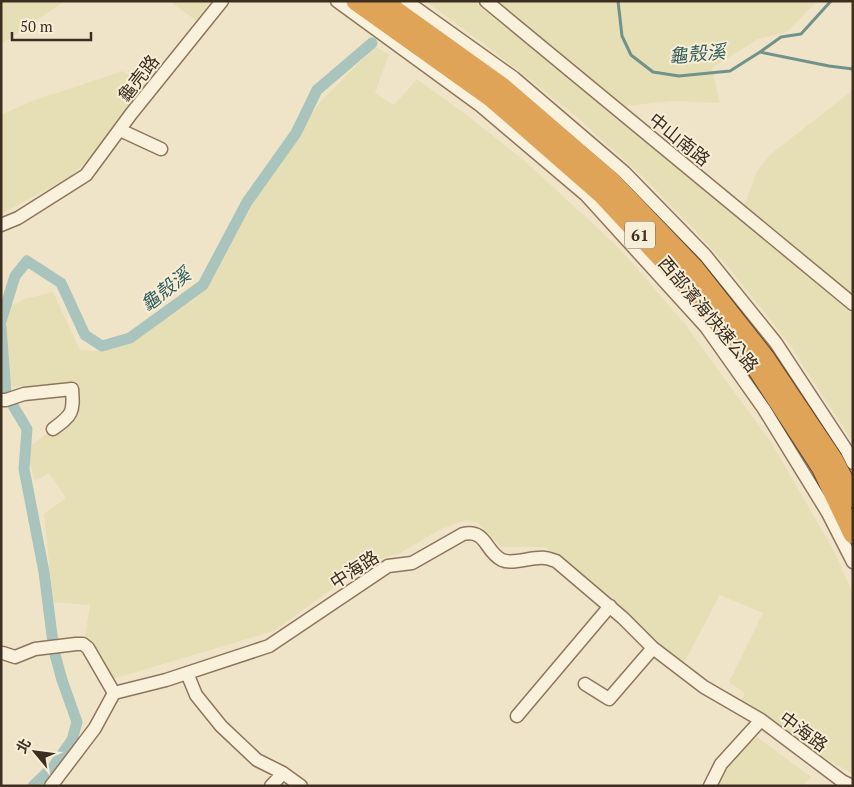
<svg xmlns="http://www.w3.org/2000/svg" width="854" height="787" viewBox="0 0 854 787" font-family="'PT Serif','Noto Sans TC',serif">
  <rect width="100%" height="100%" fill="#f0e4c8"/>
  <!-- farmland -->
  <path fill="#e6deb5" d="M1,1H65L1,44Z
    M169,1H211L197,21Z
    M425,1H474L853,312V446L843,427L790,345L730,269L692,227L642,176L572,113L484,44Z
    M487,1H817L787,32L758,39L712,68L720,103L671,101L617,107Z
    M375,47L389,54L375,93L394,105L417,79L468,116L527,163L620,249L685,324L772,444L834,551L853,594V774L786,736L740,703L745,693L729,682L763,613L720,595L684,663L643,632L546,547H501L478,523L466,520L439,530L400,553L380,559L357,571L274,631L106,681L83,648L90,605L53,602L44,514L66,498L49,473L35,481L26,450L74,411L73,382L11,387L3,340L5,309L25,299L53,292L80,350L101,351L126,345L195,299L213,278L257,196L302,125L324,98Z
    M123,71L149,87L94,154L68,178L1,214V115L32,101Z
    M853,90V301L742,211L757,171L771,154Z
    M753,734L811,777L803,786H712Z"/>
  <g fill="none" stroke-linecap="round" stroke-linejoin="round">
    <!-- stream -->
    <path stroke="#6f938a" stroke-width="3" d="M618,1L622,36L631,55L653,72L679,76L730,71L760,52L829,66L853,69
      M760,52L781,37L801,34L831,1"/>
    <!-- canal -->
    <path stroke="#a9c4bc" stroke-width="11" d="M1,321L15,276L27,261L61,283L85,335L102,346L130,338L203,285L247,202L296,133L317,90L372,43
      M1,327L6,394L27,429L24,469L44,572L54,651L62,680L77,722L72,740L53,767L33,786"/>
    <defs>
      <path id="minor" d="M337,1L481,106L586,195L706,327L764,409L828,513L853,562
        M406,1L514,78L624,172L705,255L776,343L847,451L853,463
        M486,1L853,304
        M120,130L161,149
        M1,225L18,218L86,175L131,114L222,1
        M1,400H6L24,394L72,389C74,413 72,415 53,429
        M3,653L15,657L35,649L76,644H83L88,648L114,693L95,728L51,786
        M187,673L196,695L221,726L257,760L283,773L301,786
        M585,684L609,699L653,648
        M114,693L166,680L269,646L388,566L412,563L463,534C487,529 485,552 502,560C513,565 533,556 545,558C548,558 552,560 556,561L623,618L653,648L704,687L761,720L842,781L852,786
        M517,716L610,606
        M271,786L283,773
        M710,786L721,764L761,720"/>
      <path id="highway" d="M356,1L492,98L602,194L680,278L756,367L821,467L853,534
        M382,1L502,87L612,182L695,269L765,358L834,461L853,498"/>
    </defs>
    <!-- minor casing -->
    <use href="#minor" stroke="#8d765c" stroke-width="15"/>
    <!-- highway casing -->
    <use href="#highway" stroke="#5b4430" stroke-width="21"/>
    <!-- minor -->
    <use href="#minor" stroke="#faf1dc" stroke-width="12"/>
    <!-- highway -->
    <use href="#highway" stroke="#e0a458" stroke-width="19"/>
  </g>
  <g text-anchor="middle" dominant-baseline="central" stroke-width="4" stroke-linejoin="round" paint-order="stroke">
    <!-- shield labels -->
    <rect fill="#f7eed8" stroke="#756857" stroke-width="1" x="625" y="221.5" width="30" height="27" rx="4"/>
    <g font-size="16" font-weight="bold" fill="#3d2e20">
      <text x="640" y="235">61</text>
    </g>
    <!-- street labels -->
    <g font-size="18" fill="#3d2e20" stroke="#f7eed8">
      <text transform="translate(138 78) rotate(-52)">龜壳路</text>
      <text transform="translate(680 139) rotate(39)">中山南路</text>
      <text transform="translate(709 314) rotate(50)">西部濱海快速公路</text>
      <text transform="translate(354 569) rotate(-33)">中海路</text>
      <text transform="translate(804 731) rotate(36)">中海路</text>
    </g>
    <!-- water labels -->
    <g font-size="19" font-style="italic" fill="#2f5d5a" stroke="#f7eed8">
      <text transform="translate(697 53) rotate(-5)">龜殼溪</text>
      <text transform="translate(165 289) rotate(-38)">龜殼溪</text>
    </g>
  </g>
  <!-- border -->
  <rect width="854" height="787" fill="none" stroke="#3d2e20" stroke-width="5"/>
  <!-- north arrow -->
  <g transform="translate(35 752) rotate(299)" stroke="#f7eed8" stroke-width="4" paint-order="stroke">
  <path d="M0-4L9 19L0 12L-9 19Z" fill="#3d2e20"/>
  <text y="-8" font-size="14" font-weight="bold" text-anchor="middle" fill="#3d2e20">北</text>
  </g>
  <!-- scale -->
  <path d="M12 32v8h79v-8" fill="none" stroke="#3d2e20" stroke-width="2.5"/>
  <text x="20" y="32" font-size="15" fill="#3d2e20" stroke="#f7eed8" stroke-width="4" paint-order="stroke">50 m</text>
</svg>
